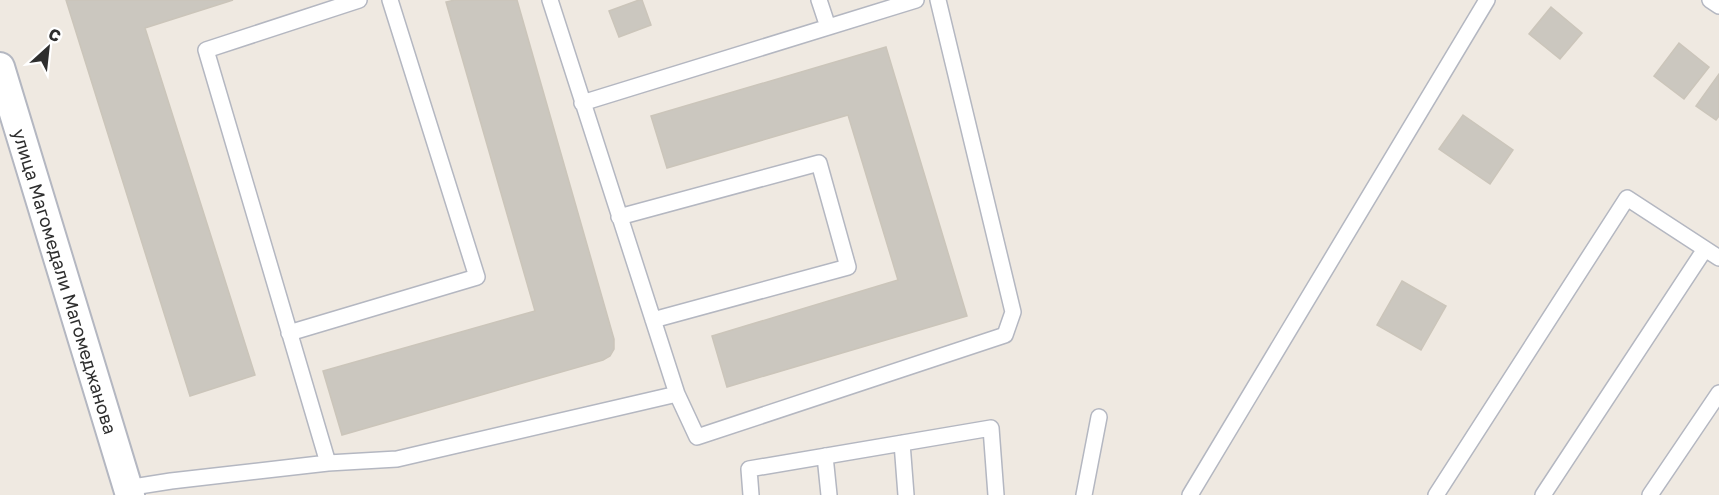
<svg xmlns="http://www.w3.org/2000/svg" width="1719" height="495" viewBox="0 0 1719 495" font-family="'Golos Text',sans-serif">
  <rect width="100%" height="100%" fill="#efe9e1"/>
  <!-- building -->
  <path fill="#cbc7bf" stroke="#cbc5ba" stroke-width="1.5" d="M66,0H233L145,28L255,375L190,396Z
    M455,0H517L614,339V349L610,356L603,360L342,435L323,371L535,311L446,2Z
    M639,0H642L651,25L619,37L609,11Z
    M1551,7L1582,33L1560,59L1529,34Z
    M1679,43L1709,67L1684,99L1654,76Z
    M886,47L967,316L727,387L712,336L898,280L848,115L667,168L651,116Z
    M1719,74V116L1716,120L1696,106Z
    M1463,115L1513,150L1490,184L1439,149Z
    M1402,281L1446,306L1421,350L1377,325Z"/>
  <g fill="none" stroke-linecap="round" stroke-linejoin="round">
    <defs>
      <path id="lane" d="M550,0L677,394L697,437L1005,335L1013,312L938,0
        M819,0L828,27
        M1710,0L1719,6
        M582,103L916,0
        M619,217L819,163L848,267L653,320
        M289,333L477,277L390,0
        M902,443L906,495
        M825,456L829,495
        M328,463L206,50L359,0
        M127,488L171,481L328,463L397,459L677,394
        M751,495L749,469L991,428L996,495
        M1084,495L1099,417
        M1190,495L1487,0
        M1436,495L1627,198L1719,258
        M1543,495L1705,249
        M1650,495L1719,393"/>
      <g id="street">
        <path id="s1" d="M0,67L130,495"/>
      </g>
    </defs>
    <!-- lane casing -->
    <use href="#lane" stroke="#b4b7c1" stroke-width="18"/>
    <!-- street casing -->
    <use href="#street" stroke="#b4b7c1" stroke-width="32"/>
    <!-- lane -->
    <use href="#lane" stroke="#fff" stroke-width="15"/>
    <!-- street -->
    <use href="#street" stroke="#fff" stroke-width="28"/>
  </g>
  <g text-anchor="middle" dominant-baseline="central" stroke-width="4.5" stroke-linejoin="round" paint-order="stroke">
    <!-- street labels -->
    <g font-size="18" fill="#2e2e2e" stroke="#fff">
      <text stroke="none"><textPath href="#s1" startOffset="224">улица Магомедали Магомеджановa</textPath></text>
    </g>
  </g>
  <!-- north arrow -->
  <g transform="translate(48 48) rotate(27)" stroke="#ffffff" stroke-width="4.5" paint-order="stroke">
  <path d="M0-4.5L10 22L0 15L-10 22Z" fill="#2e2e2e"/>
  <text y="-9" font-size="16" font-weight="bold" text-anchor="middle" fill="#2e2e2e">С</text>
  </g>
</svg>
